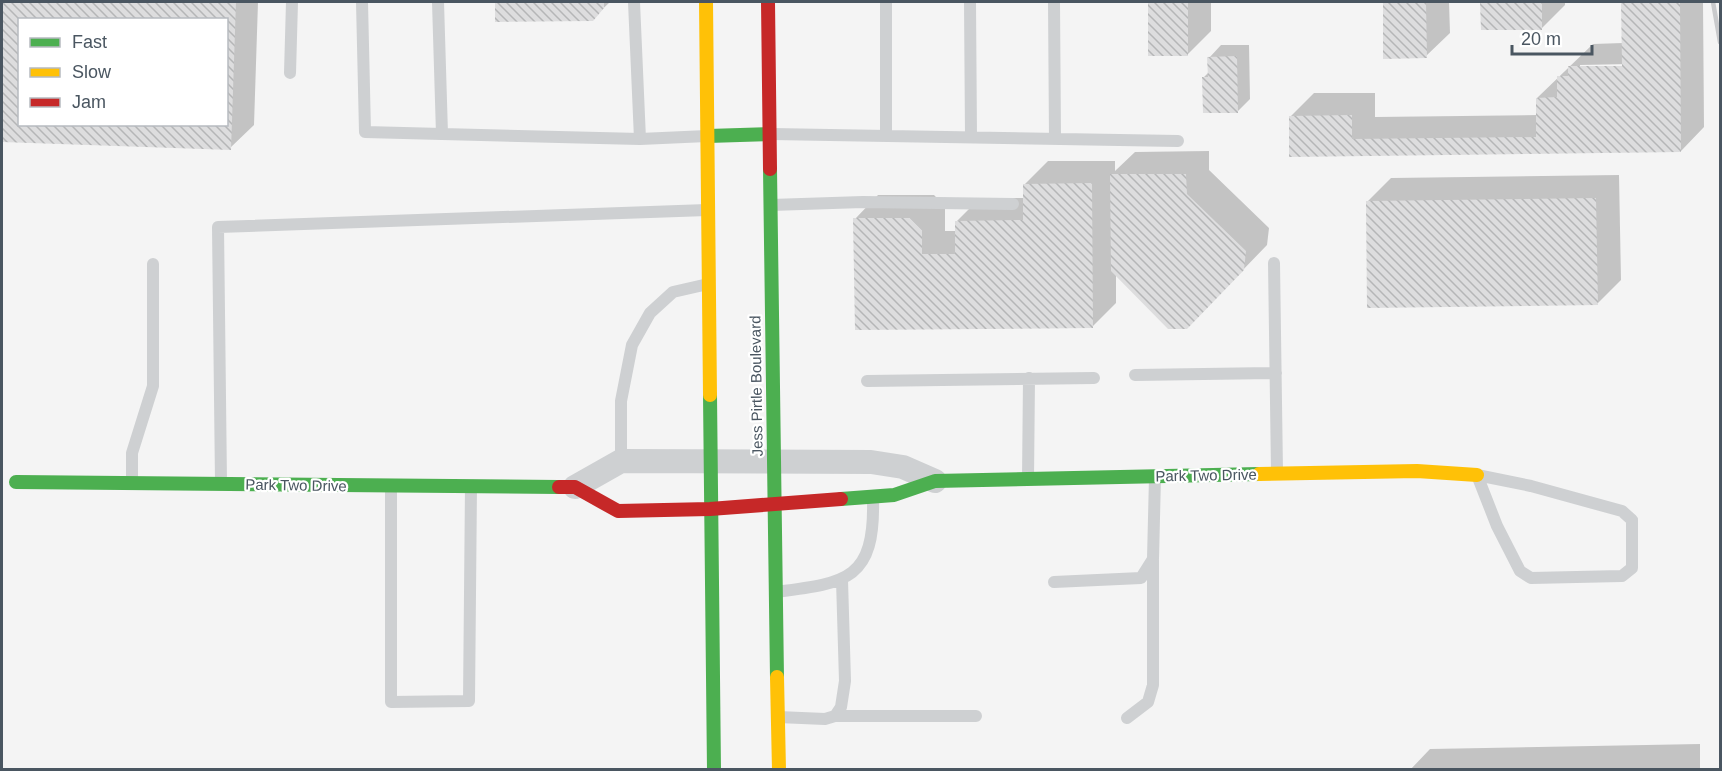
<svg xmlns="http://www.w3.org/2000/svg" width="1722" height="771" viewBox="0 0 1722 771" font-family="Helvetica,sans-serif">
  <defs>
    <pattern id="building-back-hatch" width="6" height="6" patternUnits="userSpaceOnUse" patternTransform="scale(1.5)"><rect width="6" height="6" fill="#ddddde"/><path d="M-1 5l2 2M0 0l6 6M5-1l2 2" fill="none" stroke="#b5b6b7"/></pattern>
  </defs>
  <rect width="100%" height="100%" fill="#f4f4f4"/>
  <!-- shadow -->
  <path fill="#0003" fill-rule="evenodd" d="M2,2H258L254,125L230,148L2,141ZM20,20H226V124H20Z
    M497,2H610L592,19L497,20Z
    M1149,2H1211V31L1188,54L1150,55Z
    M1384,2H1449L1450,33L1426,56L1385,57Z
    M1482,2H1565V5L1542,28L1482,29Z
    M1623,2H1703L1704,127L1681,151L1290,155V117L1314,93H1375V117L1538,115L1537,98L1593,44L1623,43ZM1630,64V67L1580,68V65Z
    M1221,45H1249L1250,99L1238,111L1204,77L1209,72V58Z
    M1209,151V170L1269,228L1267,245L1210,304L1116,274V303L1093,326L856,329L855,219L878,195H934L945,206V231H956V222L980,198H1024V185L1048,161H1115V171L1135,152Z
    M1619,175L1621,280L1598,303L1367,202L1391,178Z
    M1700,744V770H1410L1430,749Z"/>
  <!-- building -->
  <path fill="url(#building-back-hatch)" fill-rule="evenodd" d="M2,2H236L231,150L2,142ZM20,20H226V124H20Z
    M495,2H604V8L593,21L495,22Z
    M1148,2H1188V56H1148Z
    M1383,2H1426L1427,58L1383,59Z
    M1480,2H1542V30H1481Z
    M1621,2H1680L1681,152L1289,157V116L1352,115V139L1536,137V98L1557,97V76H1568V66H1622Z
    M1237,56L1238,113H1203L1202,77H1208L1207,57Z
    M1110,174H1186L1187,194L1246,251L1244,270L1187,329H1168L1111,271Z
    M1092,183L1093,328L855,330L853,218H910L922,230V254H955V221L1023,220V184Z
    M1596,198L1598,305L1367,308L1366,201Z"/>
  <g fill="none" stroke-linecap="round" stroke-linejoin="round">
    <!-- lane -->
    <path stroke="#ced0d2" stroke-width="12" d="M362,2L365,132L442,134
      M438,2L442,134L640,139
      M634,2L640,139L707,136
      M886,2V136
      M970,2L971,137
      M1054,2L1055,139
      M290,73L292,2
      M772,134L1178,141
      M771,205L863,202L1013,204
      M1274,263L1277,472
      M1135,375L1276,373
      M867,381L1094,378
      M621,461V401L632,345L650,313L673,292L708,284
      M1477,475L1531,486L1622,511L1632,520V568L1622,576L1531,578L1520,571L1497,526Z
      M1028,479L1029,378
      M132,482V453L153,386V264
      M221,482L218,227L707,210
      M391,487V702L469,701L471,486
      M1054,582L1141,578L1153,559L1155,477
      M776,592C847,583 875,580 873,499
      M835,716H976
      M778,717L825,719L835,716L841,707L845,681L842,580
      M1127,718L1148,702L1153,685V560"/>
    <!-- street -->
    <path stroke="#ced0d2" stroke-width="24" d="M575,487L621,461L871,462L903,467L935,481"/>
    <!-- fast -->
    <path stroke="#4caf50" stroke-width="14" d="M708,136L769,134
      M770,169L777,677
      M710,395L714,770
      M16,482L559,487
      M841,499L894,495L935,481L1259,474"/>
    <!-- slow -->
    <path stroke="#ffc107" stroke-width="14" d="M706,2L710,395
      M1259,474L1417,471L1477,475
      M777,677L779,770"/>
    <!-- jam -->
    <path stroke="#c62828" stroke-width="14" d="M768,2L770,169
      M559,487H575L618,511L710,509L841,499"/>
    <!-- rail -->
    <path stroke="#c9cacc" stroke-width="4.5" d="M1713,2L1720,42"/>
  </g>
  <g text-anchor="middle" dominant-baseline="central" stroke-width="4.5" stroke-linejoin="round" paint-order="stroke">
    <!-- street labels -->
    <g font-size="15" fill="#4a5661" stroke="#fff">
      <text transform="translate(756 386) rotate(-91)">Jess Pirtle Boulevard</text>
      <text transform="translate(1206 475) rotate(-1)">Park Two Drive</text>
      <text transform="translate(296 485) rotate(1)">Park Two Drive</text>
    </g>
  </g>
  <!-- border -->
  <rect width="1722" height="771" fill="none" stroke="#4a5661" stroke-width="6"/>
  <!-- legend -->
  <rect x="18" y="18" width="210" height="108" fill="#ffffff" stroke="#b7bbc0" stroke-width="1.5"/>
  <rect x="30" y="38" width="30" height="9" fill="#4caf50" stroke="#b7bbc0" stroke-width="1.5"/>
  <text x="72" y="48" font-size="18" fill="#4a5661">Fast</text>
  <rect x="30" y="68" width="30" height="9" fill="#ffc107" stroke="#b7bbc0" stroke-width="1.5"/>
  <text x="72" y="78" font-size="18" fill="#4a5661">Slow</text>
  <rect x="30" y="98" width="30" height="9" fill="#c62828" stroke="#b7bbc0" stroke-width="1.5"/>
  <text x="72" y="108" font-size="18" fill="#4a5661">Jam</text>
  <!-- scale -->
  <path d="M1512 45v9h80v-9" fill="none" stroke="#4a5661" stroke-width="3"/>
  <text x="1521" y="45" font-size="18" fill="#4a5661" stroke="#ffffff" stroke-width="4.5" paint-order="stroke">20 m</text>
</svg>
